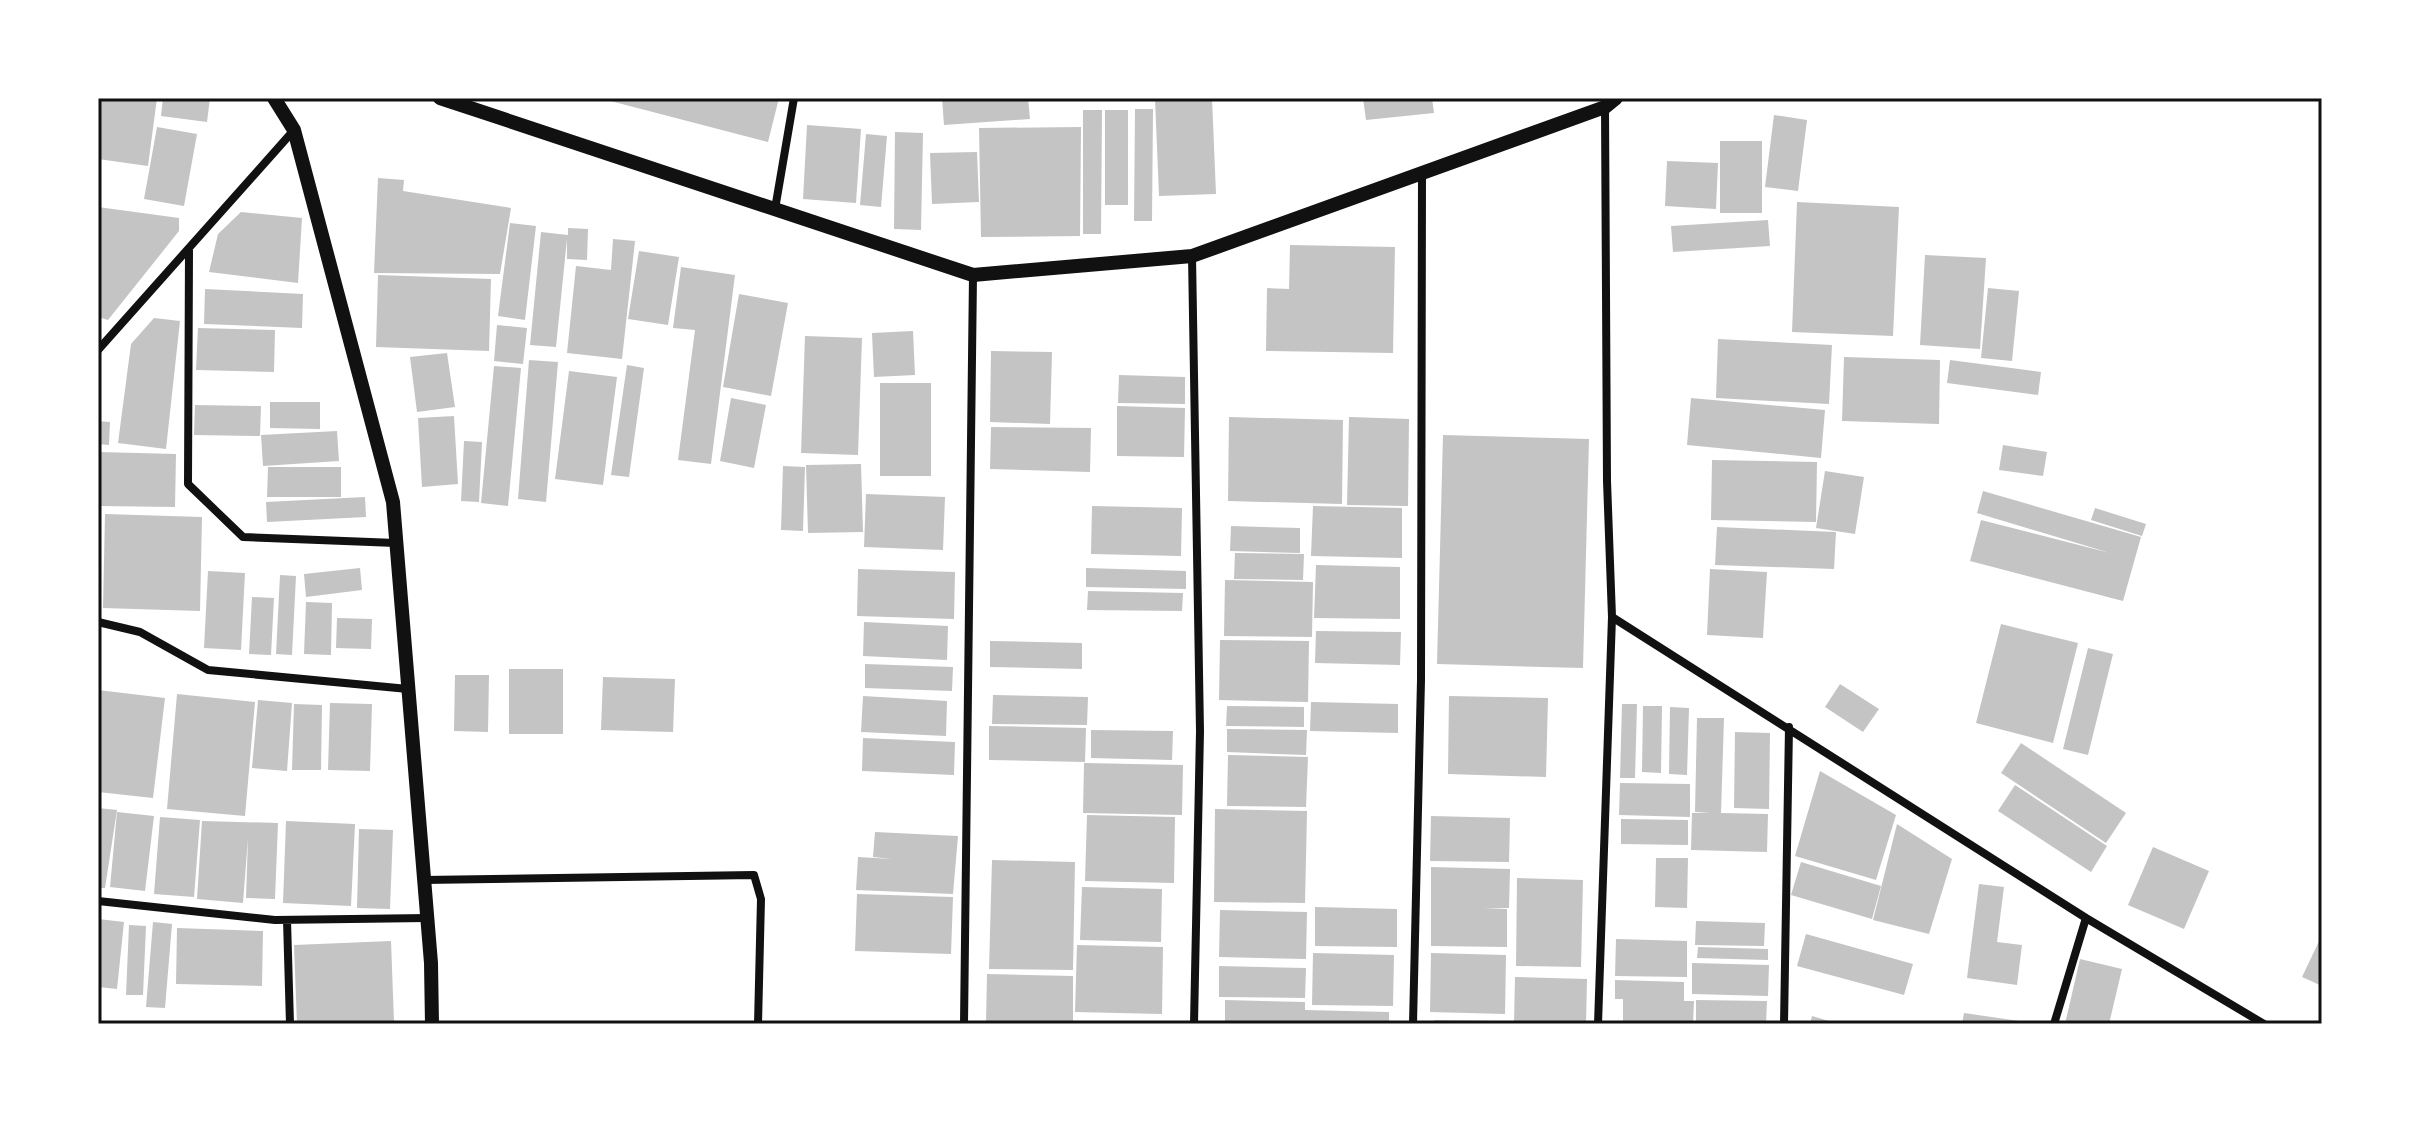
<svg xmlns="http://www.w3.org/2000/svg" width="2420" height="1122" viewBox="0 0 2420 1122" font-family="'Source Sans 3',sans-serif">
  <rect width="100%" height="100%" fill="#fff"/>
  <!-- building -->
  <path fill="#c4c4c4" d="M99,98H157L148,166L98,159Z
    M163,98H210L207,122L161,116Z
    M599,98H779L768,142Z
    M942,98H1028L1030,119L944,125Z
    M1212,98L1216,194L1159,196L1155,99Z
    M1363,98H1432L1434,113L1366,120Z
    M1135,109H1153L1152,221H1134Z
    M1083,110H1102L1101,234H1083Z
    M1105,110H1128V205H1105Z
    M1774,115L1807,120L1798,191L1765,187Z
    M807,125L861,129L856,203L803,199Z
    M157,127L197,134L184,206L144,199Z
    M1081,127L1080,236L981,237L979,128Z
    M895,132L923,133L921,230L894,229Z
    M866,134L887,136L881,207L860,205Z
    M1720,141H1762V213H1720Z
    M977,152L979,202L932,204L930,153Z
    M1667,161L1718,163L1716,209L1665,206Z
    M378,178L404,180L403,191L511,208L500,274L374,273Z
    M1797,202L1899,207L1893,336L1792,332Z
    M98,207L179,218V231L108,320L98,317Z
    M241,212L302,218L298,283L209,272L218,234Z
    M1768,220L1770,246L1673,252L1671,226Z
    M510,223L536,226L525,320L498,316Z
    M568,228L588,229L587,260L567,259V239L556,347L530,345L541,232L568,235Z
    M613,239L635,241L622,359L567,353L576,266L611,270Z
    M1290,245L1395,247L1393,353L1266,351L1267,288L1289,289Z
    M639,251L679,257L668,325L628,319Z
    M1925,255L1986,258L1980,349L1920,345Z
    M681,267L735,275L711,464L678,460L695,330L673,328Z
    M378,275L491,279L489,351L376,347Z
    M1988,288L2019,291L2012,361L1981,358Z
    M205,289L303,294L302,328L204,324Z
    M739,294L788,303L771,396L723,387Z
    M154,318L180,321L166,449L118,443L131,344Z
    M497,325L527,328L523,364L494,361Z
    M198,328L275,330L274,372L196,370Z
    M913,331L915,375L874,377L872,333Z
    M805,336L862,338L858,455L801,453Z
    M1718,339L1832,345L1829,404L1716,398Z
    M991,351L1052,352L1050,424L990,422Z
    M447,353L455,407L417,412L410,357Z
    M1844,357L1940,360L1939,424L1842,421Z
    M529,360L558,362L546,502L518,499Z
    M1950,360L2041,372L2038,395L1947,383Z
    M627,365L644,368L629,477L611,475Z
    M494,366L521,368L508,506L481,503Z
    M569,371L617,377L603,485L555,479Z
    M1119,375L1185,377V404L1118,403Z
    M880,383H931V476H880Z
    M731,398L766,405L754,468L720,461Z
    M1691,398L1825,410L1821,458L1687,445Z
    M270,402H320V429L270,428Z
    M195,405L261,406L260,436L194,435Z
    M1117,406L1185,408L1184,457L1117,456Z
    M454,416L458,484L422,487L418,418Z
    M1229,417L1343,420L1342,504L1228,501Z
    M1349,417L1409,419L1408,506L1347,505Z
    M98,421L110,422L109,445L98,444Z
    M991,427L1091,428L1090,472L990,469Z
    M337,431L339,461L263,466L261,435Z
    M1443,435L1589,439L1583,668L1437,664Z
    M464,441L482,442L479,502L461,501Z
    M2003,445L2047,452L2043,476L1999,470Z
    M98,452L176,454L175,507L98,506Z
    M1712,460L1817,462L1816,522L1711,520Z
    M861,464L863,532L808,533L806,465Z
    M783,466L805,467L803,531L781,530Z
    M268,467H341V497H267Z
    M1825,471L1864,477L1855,534L1816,528Z
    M1983,491L2141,537L2123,601L1970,561L1981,520L2110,553L1977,513Z
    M866,494L945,497L943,550L864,547Z
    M365,497L366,517L267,522L266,502Z
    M1092,506L1182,508L1181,556L1091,554Z
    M1313,506L1402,508V558L1311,556Z
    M2095,508L2146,524L2142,536L2091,520Z
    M105,514L202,517L200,611L103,608Z
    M1231,526L1300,528V553L1230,551Z
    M1717,527L1836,532L1834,569L1715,565Z
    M1235,553L1304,554L1303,580L1234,579Z
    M1316,565L1400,567V619L1314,618Z
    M360,568L362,590L306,597L304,574Z
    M1086,568L1186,571V589L1086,587Z
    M858,569L955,572L954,619L857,616Z
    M1710,569L1767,572L1763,638L1707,635Z
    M208,571L245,573L241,650L204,648Z
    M280,575L296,576L292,655L276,654Z
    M1225,580L1313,582L1312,637L1224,636Z
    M1088,591L1183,593L1182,611L1087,610Z
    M252,597L274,598L271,655L249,654Z
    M306,602L332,603L331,655L304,654Z
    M337,618L372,619L371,649L336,648Z
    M864,622L948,626L947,660L863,656Z
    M2001,624L2078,643L2053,743L1976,723Z
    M1316,631L1401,632L1400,665L1315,663Z
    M1220,640L1309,641L1308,702L1219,700Z
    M990,641L1082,643V669L990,667Z
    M2088,648L2113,654L2088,755L2063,749Z
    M865,664L953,667L952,691L865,688Z
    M509,669H563V734H509Z
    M455,675H489L488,732L454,731Z
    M603,677L675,679L673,732L601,730Z
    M1840,684L1879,709L1863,732L1825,707Z
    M98,690L165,698L153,798L98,792Z
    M177,694L255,702L245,816L167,809Z
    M993,695L1088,697L1087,725L992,724Z
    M863,696L947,701L946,736L861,732Z
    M1449,696L1548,698L1546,777L1448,774Z
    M258,700L292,703L287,771L252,768Z
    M1311,702L1398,704V733L1310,731Z
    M330,703L372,704L370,771L328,770Z
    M294,704L322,705L321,770H292Z
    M1622,704H1637L1635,778H1620Z
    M1227,706L1304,707V727L1226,726Z
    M1643,706H1662L1661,773L1642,772Z
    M1670,707L1689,708L1687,775L1669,774Z
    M1697,718H1724L1721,813L1768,814L1767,852L1691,850L1692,813H1711L1695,812Z
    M989,726L1086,728L1085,762L989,760Z
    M1227,729L1307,730L1306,755L1227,752Z
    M1091,730L1173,731L1172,760L1091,758Z
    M1735,732L1770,733L1769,809L1734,808Z
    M863,738L955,742L954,775L862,771Z
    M2021,743L2126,813L2106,843L2001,773Z
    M1228,755L1308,757L1306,807L1227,806Z
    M1084,763L1183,765L1182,815L1083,813Z
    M1820,771L1896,815L1876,880L1795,856Z
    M1620,783L1690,784V817L1619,815Z
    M2015,785L2107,846L2091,872L1998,811Z
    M98,808L117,810L105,888H98Z
    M1215,809L1307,811L1305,903L1214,902Z
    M117,812L154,816L145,891L110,887Z
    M1087,815L1175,817L1174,883L1085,881Z
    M1431,816L1510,818L1509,862L1430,861Z
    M160,817L200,820L194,897L154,894Z
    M1621,819L1688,820V845L1621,844Z
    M202,821L278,823L275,899L246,898L248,838L243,903L197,899Z
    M286,821L355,824L351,906L283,903Z
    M1897,824L1952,859L1929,934L1873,920Z
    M359,829L393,830L390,909L357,908Z
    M875,832L958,836L953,894L856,890L858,857L892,859L873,857Z
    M2153,847L2209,871L2184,929L2128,905Z
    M1656,858H1688L1687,908L1655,907Z
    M992,860L1075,862L1073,970L989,969Z
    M1801,862L1881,886L1872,919L1791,895Z
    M1431,867L1510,869L1509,908H1484L1507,909V947L1431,946Z
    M1517,878L1583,880L1581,967L1516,966Z
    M1979,884L2004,887L1997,942L2022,945L2017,985L1967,978Z
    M1082,887L1162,889L1161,942L1080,940Z
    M857,894L953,897L951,954L855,951Z
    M1315,907L1397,909V947L1315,946Z
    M1220,910L1307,912L1306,959L1219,957Z
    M98,919L124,922L117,989L98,987Z
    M1696,921L1765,923L1764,946L1695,945Z
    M153,922L172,924L165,1008L146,1007Z
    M129,925L146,926L143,995H126Z
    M177,928L263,931L262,986L176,984Z
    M1806,934L1913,964L1904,995L1797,966Z
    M2322,935V986L2302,977Z
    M1616,939L1687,941V977L1615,976Z
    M391,941L394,1022L297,1024L294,945Z
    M1077,945L1163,947L1162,1014L1075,1012Z
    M1698,947L1768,949V960L1697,958Z
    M1313,953L1394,955L1393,1006L1312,1005Z
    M1431,953L1506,955L1505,1014L1430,1012Z
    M2080,959L2122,969L2109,1024H2065Z
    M1692,963L1769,965L1768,996L1692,994Z
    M1219,966L1306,968L1305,998L1219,997Z
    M987,974L1073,976V1024H986Z
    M1515,977L1587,979L1586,1024H1514Z
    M1615,980L1684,982V1001H1694L1693,1024L1623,1022V999H1615Z
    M1225,1000L1305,1002V1010L1389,1012V1024H1225Z
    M1696,1000L1767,1001L1766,1024H1696Z
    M1964,1013L2026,1022V1024H1962Z
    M1812,1016L1836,1023V1024H1810Z
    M1434,1020L1495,1021V1024H1434Z"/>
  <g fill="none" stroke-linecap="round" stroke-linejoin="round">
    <!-- minor -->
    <path stroke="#111" stroke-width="8" d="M1605,107L1607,481L1612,617L2086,918L2264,1024
      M775,209L794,98
      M189,251L188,484L243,537L396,543
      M1192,256L1200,731L1194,1024
      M98,350L294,130
      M98,622L140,632L208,670L408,689
      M423,880L754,875L761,899L758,1024
      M98,901L275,920L427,918
      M287,920L290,1024
      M964,1024L973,275
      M1413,1024L1421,680L1422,173
      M1598,1024L1612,617
      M1784,1024L1789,727
      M2054,1024L2086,918"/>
    <!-- tertiary -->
    <path stroke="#111" stroke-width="14" d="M274,98L294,130L393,502L431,963L432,1024
      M440,98L973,275L1192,256L1605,107L1616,98"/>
  </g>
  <!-- border -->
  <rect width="2420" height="1122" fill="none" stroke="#ffffff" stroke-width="200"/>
  <rect x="100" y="100" width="2220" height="922" fill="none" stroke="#111" stroke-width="3"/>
</svg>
